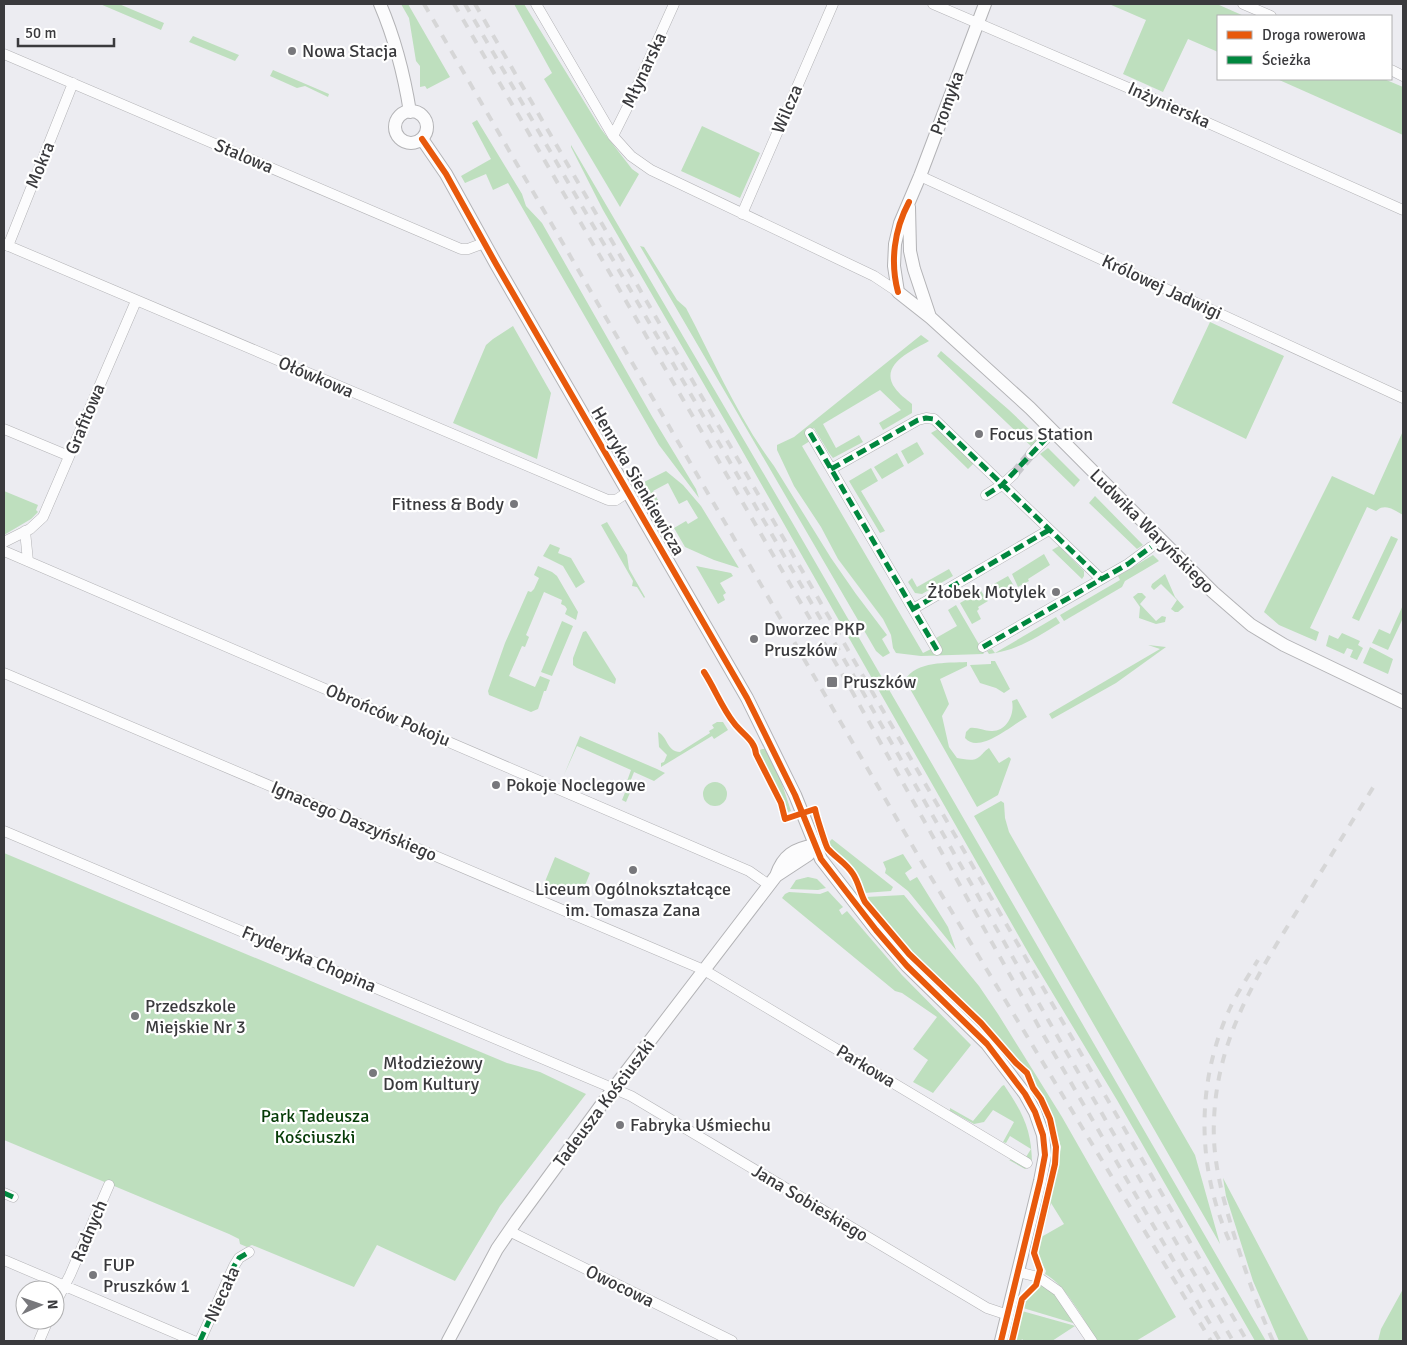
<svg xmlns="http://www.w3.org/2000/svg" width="1407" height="1345" viewBox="0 0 1407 1345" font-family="Signika,sans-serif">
  <rect width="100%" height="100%" fill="#ececf1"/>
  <!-- green -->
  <path fill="#bedfbe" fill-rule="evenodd" d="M100,4H119L164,23L161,30Z
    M401,4H408L450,77L427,89L425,86L420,87V66L416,61L409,18Z
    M514,4H524L601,129L632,169L639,174L620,207L544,79L552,73Z
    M1109,4H1217L1244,16H1218V52L1188,39L1163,92L1123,74L1146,20Z
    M193,36L239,55L235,61L189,42Z
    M273,70L329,94L328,97L305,86L297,88L270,76Z
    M1277,79H1384L1403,87V135Z
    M477,120L522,194L526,206L542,223L653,418L696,489L699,498L659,445L508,183L493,190L486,174L465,183L461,176L491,159L472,123Z
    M702,126L760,153L740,198L681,171Z
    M571,145L792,522L1266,1341H1255L1117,1100L1029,954L735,438L603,210L571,147Z
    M640,246L644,247L677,300L686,308C714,361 738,418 774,466L831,558L856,594L887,635L882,639L890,653L883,657L876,651Z
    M1210,322L1284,356L1246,439L1172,403Z
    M513,326L551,393L537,459L453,423L486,345L493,339Z
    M921,335L929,341C913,350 878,365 895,388C899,394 906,399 912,404V413L883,430L879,423L901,410L880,390L823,424L836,448L859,435L863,442L833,458L829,453L814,428L812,429L810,427L807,429L810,441L802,446L923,653L931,649L934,654L942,649L936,638L957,626L948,610L956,605L984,653L983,654L921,656L896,653L893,648L891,635L883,619L838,559L821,527L794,486L777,450V445L794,437Z
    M941,351L1009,410L1032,432L1027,437L1032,442L1037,437L1039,439L1032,447L937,356Z
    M938,429L974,463L968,469L931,433Z
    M1403,431V515C1394,510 1385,503 1376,511L1367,507L1310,628L1319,632L1316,641L1279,625L1264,612L1332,476L1374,495Z
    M917,442L924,454L908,464L901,451Z
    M1048,448L1080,480L1074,487L1040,454Z
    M897,453L904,466L882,479L874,467Z
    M871,468L878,481L861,491L885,531L880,533L849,481Z
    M666,471L683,485L701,506L739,568L714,560L685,547L674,528L686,521L688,524L698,518L687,500L679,504L668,483L653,491L659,502L650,507L638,485Z
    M4,491L38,505L36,510L38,512L31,519L4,535Z
    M1095,496L1143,545L1137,549L1089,503Z
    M607,522L627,555L629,569L645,597L644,598L637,587L632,586L633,581L601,525Z
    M1391,536L1398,539L1359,621L1352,618Z
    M550,544L560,548L558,553L571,558L585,582L576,588L563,566L543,556Z
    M1059,546L1084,571V576L1082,579L1052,550Z
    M1044,554L1050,565L1028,579L1029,581L1018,587L1012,574Z
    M1153,555L1159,561L1125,581L1122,587L1064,621L1060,615L1120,580L1118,576Z
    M538,566L552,572L557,576L578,612L576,620L565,614L567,609L565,606L561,604L562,600L544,592L526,635L529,637L525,647L522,646L509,676L535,687L540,676L550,680L546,691H544L538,709L531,712L489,695L488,691L505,643L528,591L531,592L534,589L539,578L534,575Z
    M696,566L731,573L733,576L720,583L726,593L723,595L725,600L718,604Z
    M949,569L953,576L922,594L915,593L908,582L912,578L917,587Z
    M1165,574L1175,597L1184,607L1178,612H1175L1171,609L1177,600L1161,584L1154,590L1151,587L1152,584Z
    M1008,576L1014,586L1005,592L1006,594L1003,596L1001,593L991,599L985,589Z
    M981,591L988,601L978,607L979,609L977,611L981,619L972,624L960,603Z
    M1138,593H1142L1146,597L1140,604L1156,621L1162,616L1166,617L1165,622L1156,624L1139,618L1140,607L1133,597Z
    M1403,605V618L1388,650L1372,643L1379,629L1390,634Z
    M1056,617L1060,623C1037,637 1016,651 989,654L987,651L992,649L995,653Z
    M562,621L573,626L552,676L541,672Z
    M586,631L616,679L615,684L577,668L573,665V658L583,632Z
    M1342,633L1360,641L1358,645L1363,648L1357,660L1350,657L1353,650L1347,648L1344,654L1326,646L1329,635L1338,639Z
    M1148,645L1166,647L1116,683L1052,719L1049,714L1160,649Z
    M1370,647L1393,659L1388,674L1363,663Z
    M991,661H995L1010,689L1004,693L996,688L980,683L970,665L991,664Z
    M967,662V666L940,679L949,704L942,716L949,747L957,758C963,759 974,762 979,757C983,754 984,751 989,748L999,763L1009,757L1011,759L998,795L977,807L905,680C916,661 947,663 967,662Z
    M1017,699L1027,717C1013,724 979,755 965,738L966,732L970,728C977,727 984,731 991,731C1006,732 1015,715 1012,701Z
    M717,722H723L728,730L714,739L712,736L661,767V763L664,762L667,755L659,747L658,732C668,737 667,752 680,752L710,733L709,731L714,728L712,725Z
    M580,736L657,769L665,773L654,781L634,772L630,782L632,788L626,802L622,800L628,785L626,784L631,770L577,746L564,775Z
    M762,749H765L781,781L791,811L788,812L784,800L758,751Z
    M703 794a12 12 0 1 1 24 0a12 12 0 1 1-24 0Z
    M1001,801L1004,803L1005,818L1009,832L1195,1155L1220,1244L974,816Z
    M832,839L893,887L891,891L864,893L852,867L829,847L827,844Z
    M4,853L507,1063L540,1072L586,1094L500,1206L455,1281L377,1245L354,1287L252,1245L247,1247L240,1244L239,1239L229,1234L4,1140Z
    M903,854L912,868L905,873L910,881L917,877L948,927L956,950L908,891L885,873L886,869L883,862Z
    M555,857L590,873L580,898L544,884Z
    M808,877L817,879L826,888L818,890L790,889L796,880Z
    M828,891L843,907L839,910L842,915L847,911L902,975L971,1045L933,1093L913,1082L928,1060L913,1049L937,1017L902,993L895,991L782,898L785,894L789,892L820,894Z
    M904,895L979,986L998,1014L1062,1117L1176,1317L1136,1341H1097C1085,1322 1065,1284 1045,1274L1046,1271L1038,1256L1037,1251L1061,1147L1050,1110L1034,1085L1028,1071L1020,1064L987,1025L919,960L896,934L866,897ZM1051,1203L1064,1224L1043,1236L1042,1235Z
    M1004,1085C1023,1113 1032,1130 1032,1165L1025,1169L1009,1160L1026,1157L1031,1149L1010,1136L1006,1143L1003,1142L1014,1122L993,1110L984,1122L974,1124L950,1111V1108L973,1121L1002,1086Z
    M1223,1178L1232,1195L1309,1341H1279L1253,1281L1226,1196Z
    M1042,1285L1057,1295L1075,1321L1073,1323L1023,1308L1027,1298Z
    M1403,1289V1341H1378L1381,1329Z
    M1022,1311L1072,1325L1075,1326L1052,1341H1024L1022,1339L1021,1341H1015Z"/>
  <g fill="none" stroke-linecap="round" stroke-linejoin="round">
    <!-- minor-tunnel -->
    <path stroke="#c8c8cd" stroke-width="10" stroke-dasharray="10 5" stroke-linecap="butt" d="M1014,474L1031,454"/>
    <defs>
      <path id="minor" d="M536,4L613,136L631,156L651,170L874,276L898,292
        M933,4L1152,98L1403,210
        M1243,4L1271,16
        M4,54L461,249H468L484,243
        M1391,70L1403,76
        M613,136L629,104L674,4
        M920,176L1403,398
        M742,214L833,4
        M4,244L608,500H616L628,492
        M8,246L73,83
        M4,429L69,456
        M810,433L913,609
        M1031,454L1053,431
        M831,469L918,420L926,418L934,419L1101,579
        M986,495L1002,485L1014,474
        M25,531L28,561
        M4,542L30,529L43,517L136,301
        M4,551L749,871L769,885
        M983,647L1128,564L1151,547
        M937,650L913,609L1049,530
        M4,673L704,970L1027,1163
        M4,831L631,1096L987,1308L1008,1315
        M4,1193L13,1197
        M509,1231L732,1341
        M4,1260L194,1341
        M1018,1272L1038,1277L1058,1291L1092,1341
        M55,1304L70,1275L109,1185
        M39,1341L48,1320
        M200,1341L234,1266L239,1258L249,1252"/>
      <path id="tertiary" d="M380,4C395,39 404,74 410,112
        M985,4L920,176L900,223L895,244L894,266L898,292L931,318L1030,408L1213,592L1251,625L1284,645L1403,702
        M395 127a16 16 0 1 1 32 0a16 16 0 1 1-32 0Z
        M422,139L446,174L496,264L747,698L795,795L821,859L876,930L907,966L987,1044L1025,1094L1035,1112L1043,1135L1045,1155L1040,1181L1001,1341
        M909,207L910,251L914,269L930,317
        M776,876L808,855L815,845
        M448,1341L497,1249L517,1220L613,1089L776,876C783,855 794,849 815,845"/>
    </defs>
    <!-- minor casing -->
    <use href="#minor" stroke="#b3b3b6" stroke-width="11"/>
    <!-- tertiary casing -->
    <use href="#tertiary" stroke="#b3b3b6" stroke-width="14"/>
    <!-- minor -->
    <use href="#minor" stroke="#fcfcfd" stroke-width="10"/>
    <!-- tertiary -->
    <use href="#tertiary" stroke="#fcfcfd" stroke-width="12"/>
    <!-- rail -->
    <path stroke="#d6d6d7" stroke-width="4" stroke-dasharray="9 9" stroke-linecap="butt" d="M424,4L923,864L1211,1341
      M454,4L849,686L1044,1036L1220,1341
      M465,4L856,680L1055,1032L1233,1341
      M475,4L1247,1341
      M1229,1240C1196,1165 1196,1080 1231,1006C1239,990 1249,975 1258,960
      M1273,1341C1258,1308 1246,1273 1235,1238C1223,1199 1212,1161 1214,1120C1217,1038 1257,975 1299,908C1324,867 1349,826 1374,786"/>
    <!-- quiet -->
    <path stroke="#00873e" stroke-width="5" stroke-dasharray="10 5" stroke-linecap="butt" d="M810,433L913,609
      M831,469L918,420L926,418L934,419L1101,579
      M986,495L1002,485L1053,431
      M983,647L1128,564L1151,547
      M937,650L913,609L1049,530
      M4,1193L13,1197
      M200,1341L234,1266L239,1258L249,1252"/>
    <defs>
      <path id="cycleway" d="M422,139L446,174L496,264L747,698L795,795L821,859L876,930L907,966L987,1044L1025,1094L1035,1112L1043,1135L1045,1155L1040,1181L1001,1341
        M898,292C890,262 894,230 909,202
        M704,672C715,689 722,708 734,723C742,734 755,740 756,754L781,803L785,819L815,809C816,815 826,847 828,849C836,858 846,863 853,874C859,883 860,893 865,902L909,954L981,1023L1016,1063L1027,1073L1033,1088L1041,1099L1050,1119L1056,1147L1055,1164L1034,1253L1040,1270L1036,1285L1022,1299L1012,1341"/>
    </defs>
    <!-- cycleway casing -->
    <use href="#cycleway" stroke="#fff" stroke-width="9"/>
    <!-- cycleway -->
    <use href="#cycleway" stroke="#e8590c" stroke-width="6"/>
  </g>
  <!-- markers -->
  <g fill="#78787c" stroke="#fff" stroke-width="2">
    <circle cx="292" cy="51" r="5"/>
    <circle cx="979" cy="434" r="5"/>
    <circle cx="514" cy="504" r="5"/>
    <circle cx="1056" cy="592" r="5"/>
    <circle cx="754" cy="639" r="5"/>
    <rect x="826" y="676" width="12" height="12" rx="2.5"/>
    <circle cx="496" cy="785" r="5"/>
    <circle cx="633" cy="870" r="5"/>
    <circle cx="135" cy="1016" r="5"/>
    <circle cx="373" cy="1073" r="5"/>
    <circle cx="620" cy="1125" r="5"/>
    <circle cx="93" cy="1275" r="5"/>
  </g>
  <g text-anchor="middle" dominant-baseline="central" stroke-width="4.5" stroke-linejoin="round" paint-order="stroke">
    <!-- poi labels -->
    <g font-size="18" fill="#3a3a3d" stroke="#fff" text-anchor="start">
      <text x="302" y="51">Nowa Stacja</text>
      <text x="989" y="434">Focus Station</text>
      <text x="504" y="504" text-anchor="end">Fitness &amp; Body</text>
      <text x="1046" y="592" text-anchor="end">Żłobek Motylek</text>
      <text x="764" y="629">Dworzec PKP<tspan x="764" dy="21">Pruszków</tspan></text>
      <text x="843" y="682">Pruszków</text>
      <text x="506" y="785">Pokoje Noclegowe</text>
      <text x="633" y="889" text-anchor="middle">Liceum Ogólnokształcące<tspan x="633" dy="21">im. Tomasza Zana</tspan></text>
      <text x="145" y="1006">Przedszkole<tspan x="145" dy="21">Miejskie Nr 3</tspan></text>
      <text x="383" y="1063">Młodzieżowy<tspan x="383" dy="21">Dom Kultury</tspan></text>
      <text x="630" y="1125">Fabryka Uśmiechu</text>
      <text x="103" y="1265">FUP<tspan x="103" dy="21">Pruszków 1</tspan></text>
    </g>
    <!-- street labels -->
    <g font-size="18" fill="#3a3a3d" stroke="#fff">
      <text transform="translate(644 70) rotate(-65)">Młynarska</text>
      <text transform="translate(947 103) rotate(-70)">Promyka</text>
      <text transform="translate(1169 105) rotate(24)">Inżynierska</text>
      <text transform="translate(787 109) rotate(-67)">Wilcza</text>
      <text transform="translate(244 156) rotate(23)">Stalowa</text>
      <text transform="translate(40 165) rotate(-68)">Mokra</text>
      <text transform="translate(1162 287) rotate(25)">Królowej Jadwigi</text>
      <text transform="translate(316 377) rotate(23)">Ołówkowa</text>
      <text transform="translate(85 419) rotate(-67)">Grafitowa</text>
      <text transform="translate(638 481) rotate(60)">Henryka Sienkiewicza</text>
      <text transform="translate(1152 531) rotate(45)">Ludwika Waryńskiego</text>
      <text transform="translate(388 715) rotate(23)">Obrońców Pokoju</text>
      <text transform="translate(354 821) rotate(23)">Ignacego Daszyńskiego</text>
      <text transform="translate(309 959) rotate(23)">Fryderyka Chopina</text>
      <text transform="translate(866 1066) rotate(31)">Parkowa</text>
      <text transform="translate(604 1103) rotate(-53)">Tadeusza Kościuszki</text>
      <text transform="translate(810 1203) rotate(31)">Jana Sobieskiego</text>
      <text transform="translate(89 1231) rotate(-67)">Radnych</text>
      <text transform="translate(620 1286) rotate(26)">Owocowa</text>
      <text transform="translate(222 1294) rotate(-65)">Niecała</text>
    </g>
    <!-- park labels -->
    <g font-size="18" fill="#063b07" stroke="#fff">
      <text x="315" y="1116">Park Tadeusza<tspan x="315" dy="21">Kościuszki</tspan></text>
    </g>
  </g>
  <!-- border -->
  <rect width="1407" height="1345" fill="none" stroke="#3a3a3d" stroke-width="10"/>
  <!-- legend -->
  <rect x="1217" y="15" width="175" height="65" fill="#ffffff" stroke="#b0b0b1"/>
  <rect x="1227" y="31" width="25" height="8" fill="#e8590c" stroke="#b0b0b1"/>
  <text x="1262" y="40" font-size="15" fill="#3a3a3d">Droga rowerowa</text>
  <rect x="1227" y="56" width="25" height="8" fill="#00873e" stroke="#b0b0b1"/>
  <text x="1262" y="65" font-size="15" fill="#3a3a3d">Ścieżka</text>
  <!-- north arrow -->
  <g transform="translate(40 1305) rotate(88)"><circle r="24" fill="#ffffff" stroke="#b0b0b1"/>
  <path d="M0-4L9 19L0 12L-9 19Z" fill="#78787c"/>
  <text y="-8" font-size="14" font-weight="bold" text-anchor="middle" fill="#3a3a3d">N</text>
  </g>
  <!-- scale -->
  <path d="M18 38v8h96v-8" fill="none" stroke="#3a3a3d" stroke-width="2.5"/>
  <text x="25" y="38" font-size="15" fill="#3a3a3d" stroke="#ffffff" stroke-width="4" paint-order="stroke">50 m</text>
</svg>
